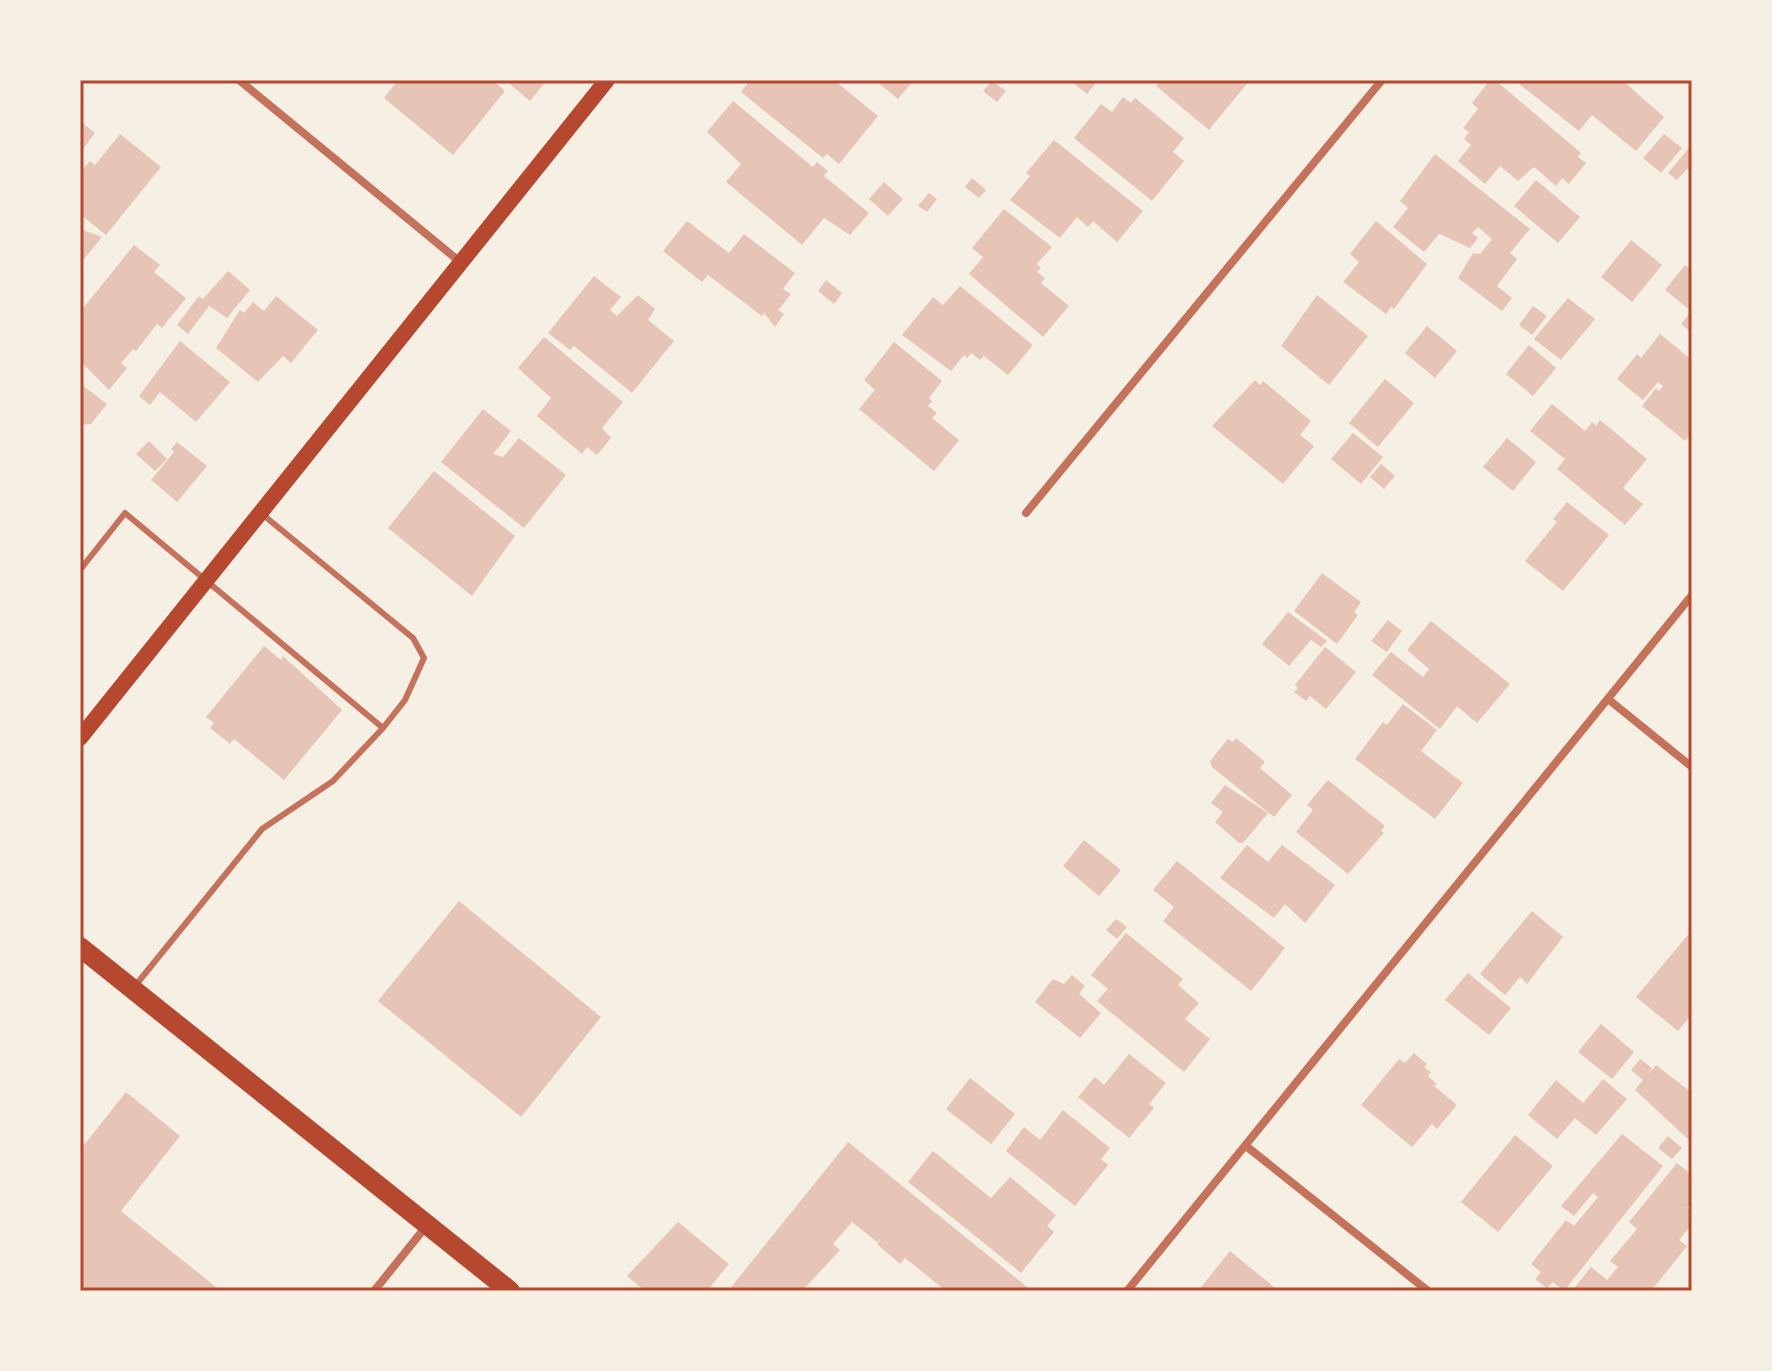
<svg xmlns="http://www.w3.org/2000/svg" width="1772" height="1371" viewBox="0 0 1772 1371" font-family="'Times New Roman',serif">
  <rect width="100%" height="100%" fill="#f6efe4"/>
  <!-- building -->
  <path fill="#e6c5b7" d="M398,80H492L505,91L453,155L384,98Z
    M505,80H547L530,101Z
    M750,80H834L878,116L839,164L827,154L823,158L741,92Z
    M875,80H914L898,99Z
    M1070,80H1098L1087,94Z
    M1161,80H1250L1209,130L1156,86Z
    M1490,80H1495L1581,153L1578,157L1586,163L1569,184L1562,178L1556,186L1534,167L1518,181L1500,166L1485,184L1458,161L1471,145L1464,139L1469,132L1463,128L1478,109L1472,103Z
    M1514,80H1622L1664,117L1636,151L1592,115L1579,131Z
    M992,81L1006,91L997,102L983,91Z
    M1123,97L1131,103L1135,98L1184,138L1173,152L1184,161L1152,201L1074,138L1101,104L1112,112Z
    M733,101L813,167L817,162L828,171L824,176L869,213L850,235L824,218L802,245L726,182L741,164L707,132Z
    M80,121L95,133L80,153Z
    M120,134L161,167L106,235L80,214V172L90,161L95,165Z
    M1664,134L1682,148L1661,173L1643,158Z
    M1054,140L1143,211L1117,242L1093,221L1088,227L1077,217L1060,238L1010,200L1030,176L1026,173Z
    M1692,144V173L1687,169L1677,180L1668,173Z
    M1435,154L1530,229L1510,253L1517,259L1497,286L1512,298L1502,311L1458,278L1473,253L1480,254L1492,239L1478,227L1472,233L1478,238L1470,248L1439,234L1424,252L1393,227L1408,208L1400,201Z
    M972,178L986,190L979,198L965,187Z
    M1536,180L1580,217L1558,243L1514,206Z
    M884,182L903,199L888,216L869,199Z
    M929,193L937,199L927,212L918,206Z
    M1004,209L1052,247L1037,264L1041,268L1037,272L1045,278L1041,283L1069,306L1043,337L969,274L983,257L972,248Z
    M687,221L729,253L744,234L795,273L783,289L791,294L778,310L784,314L775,327L764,313L762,316L708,275L702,282L663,251Z
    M1376,221L1427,264L1394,309L1391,307L1386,314L1343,282L1359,262L1350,254Z
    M80,229L102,237L80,264Z
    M1631,240L1662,265L1632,302L1601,277Z
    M134,245L160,265L154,272L186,298L162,328L157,324L136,351L133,349L121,363L127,368L109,390L80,361V312Z
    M1685,265L1690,269L1692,266V333L1681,324L1691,311L1665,290Z
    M228,271L250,290L227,318L209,306L188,334L177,325L199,296L203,299Z
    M594,276L621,297L610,310L617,316L638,295L655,309L648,320L674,341L632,393L574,346L570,350L548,333Z
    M826,280L842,293L834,304L818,291Z
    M960,286L1033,345L1008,375L984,356L980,360L971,353L967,358L964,355L951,371L902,335L933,297L943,305Z
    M1317,295L1368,336L1329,385L1281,346Z
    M276,296L318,330L291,363L283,356L258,382L216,348L240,310L244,313L253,302L264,311Z
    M1568,298L1595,319L1561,360L1534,339Z
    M1533,306L1547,316L1532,335L1519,325Z
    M1427,326L1457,351L1435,378L1405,353Z
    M1660,334L1692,360V432L1685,441L1642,406L1656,388L1659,391L1663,386L1658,382L1643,400L1617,379L1637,354L1641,358Z
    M544,337L623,402L602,428L611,438L597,455L587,447L582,454L537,416L551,398L518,368Z
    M180,341L230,382L196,422L160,392L150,405L139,396Z
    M894,342L942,381L929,398L932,401L928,406L937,413L932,418L959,440L934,471L859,409L875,390L864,380Z
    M1529,345L1556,368L1533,396L1506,374Z
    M1385,379L1414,403L1378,447L1349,423Z
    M1255,380L1260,385L1263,381L1311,421L1300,435L1314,446L1283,484L1212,426Z
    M82,385L107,404L91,424L81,425Z
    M1552,404L1585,431L1592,422L1596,426L1600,420L1647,459L1623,488L1643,504L1625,525L1557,469L1565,459L1530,431Z
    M483,409L511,431L493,454L503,457L519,438L566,475L524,528L441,462Z
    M1353,433L1383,457L1361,484L1331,459Z
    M1507,438L1536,462L1513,491L1483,467Z
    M149,441L167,459L155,471L136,454Z
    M177,442L207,466L177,502L151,480L174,452L171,449Z
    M1381,464L1395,476L1384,489L1370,477Z
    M434,471L515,536L472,596L388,528Z
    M1567,502L1609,535L1563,591L1525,561L1557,522L1553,519Z
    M1322,573L1361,602L1354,612L1358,615L1337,644L1294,611Z
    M1288,612L1327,641L1321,647L1311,640L1289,666L1262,644Z
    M1388,620L1402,631L1387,652L1371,641Z
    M1431,621L1510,684L1477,723L1457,706L1440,729L1372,675L1391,652L1423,677L1429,669L1407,650Z
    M264,646L281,660L283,656L342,710L284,780L234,739L230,744L210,728L214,723L206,717Z
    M1325,647L1356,672L1326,709L1310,696L1306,701L1294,692L1298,688L1295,685Z
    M1403,704L1437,730L1421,751L1463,783L1435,819L1355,759L1383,722L1387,725Z
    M1236,738L1265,762L1260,768L1292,795L1274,817L1212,767L1210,761L1228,739L1233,742Z
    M1328,780L1385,826L1381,831L1384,833L1348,874L1296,832L1313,810L1307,805Z
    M1225,785L1268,813L1243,843H1239L1215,822L1223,812L1211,803Z
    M1084,840L1121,870L1099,896L1063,866Z
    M1247,845L1268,862L1282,845L1335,885L1305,923L1285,904L1274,918L1220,878Z
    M1177,861L1285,948L1251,991L1163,921L1174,907L1153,890Z
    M459,901L601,1017L521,1117L378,1001Z
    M1532,911L1563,937L1527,984L1520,977L1505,995L1480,974Z
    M1116,919L1127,927L1117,939L1106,930Z
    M1692,930V1014L1678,1031L1636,997Z
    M1126,933L1183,979L1178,985L1199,1003L1185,1019L1210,1039L1184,1072L1097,1001L1108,989L1091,975Z
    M1468,973L1511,1008L1489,1035L1445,1000Z
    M1072,975L1085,986L1079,994L1101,1013L1080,1038L1035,1002L1053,979L1064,984Z
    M1601,1024L1634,1052L1612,1079L1578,1052Z
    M1414,1053L1427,1064L1424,1067L1431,1072L1428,1076L1437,1084L1434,1086L1457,1105L1437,1129L1432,1124L1412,1147L1361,1105L1399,1059L1405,1063Z
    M1129,1054L1166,1083L1149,1104L1154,1108L1129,1138L1078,1097L1095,1077L1104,1085Z
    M1640,1059L1652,1068L1647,1075L1656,1065L1692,1093V1137L1689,1140L1635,1090L1643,1080L1631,1070Z
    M970,1078L1015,1114L991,1144L946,1109Z
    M1603,1079L1627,1099L1596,1135L1575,1118L1557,1139L1528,1115L1556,1080L1583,1103Z
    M126,1092L180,1136L121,1211L221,1291H80V1150Z
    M1063,1110L1110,1148L1101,1159L1108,1165L1075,1206L1006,1151L1024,1127L1040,1140Z
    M1622,1134L1663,1166L1564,1291L1553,1282L1547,1288L1535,1279L1541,1272L1531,1264L1566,1220L1574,1226L1598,1197L1593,1193L1574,1216L1561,1206Z
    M1515,1135L1553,1166L1498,1232L1461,1202Z
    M1668,1136L1682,1148L1672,1159L1658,1148Z
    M848,1142L1032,1291H946L905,1258L900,1264L877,1244L881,1238L877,1242L852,1222L833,1244L840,1250L802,1291L798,1287L795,1291H728Z
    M933,1151L991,1198L1010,1177L1056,1215L1047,1226L1054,1232L1021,1273L908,1182Z
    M1677,1163L1692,1175V1201L1687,1208L1692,1212V1224L1679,1240L1687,1246L1651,1291H1572L1591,1267L1607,1280L1618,1267L1610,1261L1637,1229L1629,1222Z
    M678,1222L729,1264L707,1291H645L627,1276Z
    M1230,1251L1279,1291H1198Z"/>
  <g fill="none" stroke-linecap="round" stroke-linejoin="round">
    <!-- service -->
    <path stroke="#c5725c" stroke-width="6" d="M80,570L125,513L383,728
      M135,986L262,829L333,781L383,728L405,700L424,658L413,638L262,514"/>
    <!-- minor -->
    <path stroke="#c5725c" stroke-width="8" d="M239,80L459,261
      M1026,513L1382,80
      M1608,699L1692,767
      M1246,1146L1428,1291
      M374,1291L428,1224
      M1127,1291L1692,595"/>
    <!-- secondary -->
    <path stroke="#b5482f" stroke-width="16" d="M80,738L607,80"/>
    <!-- primary -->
    <path stroke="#b5482f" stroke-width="20" d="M80,947L510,1291"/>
  </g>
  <!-- border -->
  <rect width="1772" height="1371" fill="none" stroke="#f6efe4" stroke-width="164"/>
  <rect x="82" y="82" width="1608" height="1207" fill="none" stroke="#b5482f" stroke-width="3"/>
</svg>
